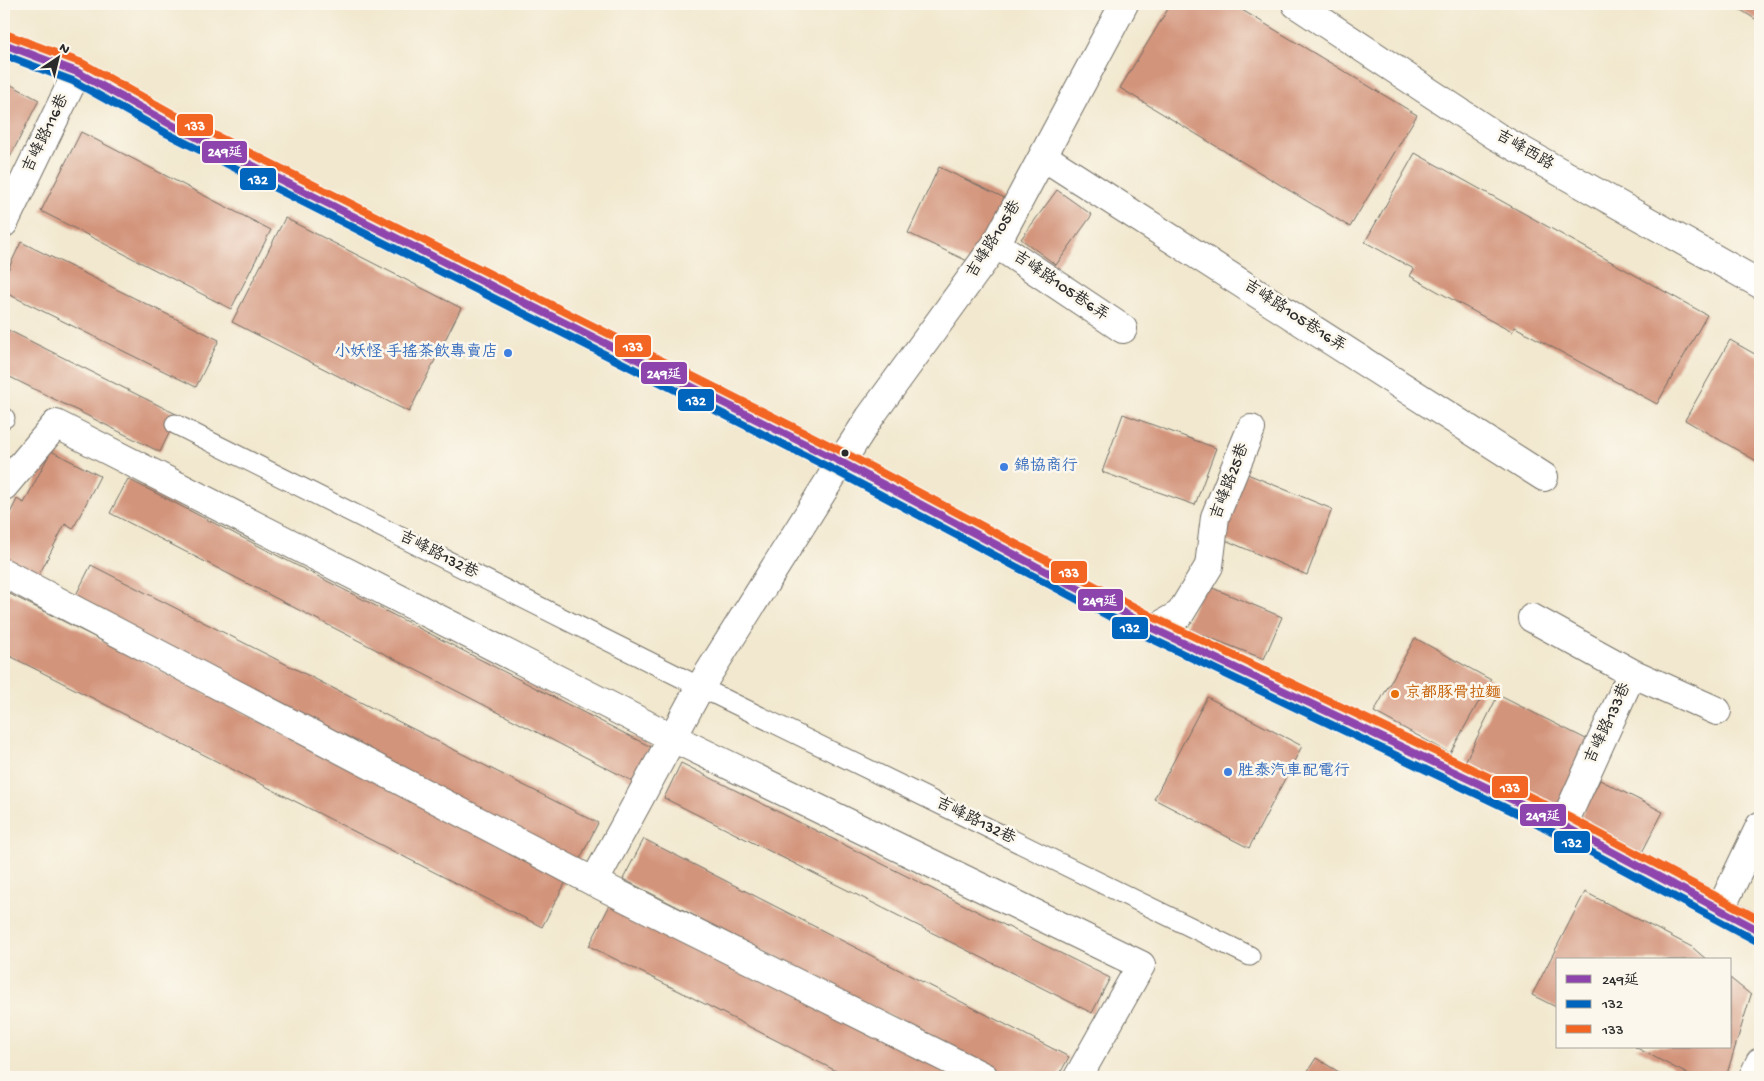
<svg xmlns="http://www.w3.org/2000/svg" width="1764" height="1081" viewBox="0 0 1764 1081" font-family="'Gochi Hand','LXGW WenKai TC',sans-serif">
  <rect width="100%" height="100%" fill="#fbf7ec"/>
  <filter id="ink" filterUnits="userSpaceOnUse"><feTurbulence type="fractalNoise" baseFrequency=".02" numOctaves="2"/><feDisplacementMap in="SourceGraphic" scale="10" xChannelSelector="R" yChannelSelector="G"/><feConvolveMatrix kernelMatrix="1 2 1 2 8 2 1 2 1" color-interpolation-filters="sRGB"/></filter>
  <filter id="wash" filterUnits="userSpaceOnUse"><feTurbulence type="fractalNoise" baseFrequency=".0096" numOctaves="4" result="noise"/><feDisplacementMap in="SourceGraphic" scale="20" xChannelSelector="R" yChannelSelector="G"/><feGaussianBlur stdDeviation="1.12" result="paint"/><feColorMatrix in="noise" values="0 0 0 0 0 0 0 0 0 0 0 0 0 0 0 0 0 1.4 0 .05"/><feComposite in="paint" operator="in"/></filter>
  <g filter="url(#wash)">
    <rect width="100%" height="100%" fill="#f2e8cf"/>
    <g id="blocks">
      <!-- building -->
      <path fill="#d3947c" d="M1171,4H1232L1417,115L1350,227L1120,88Z
        M1731,4H1760V22Z
        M4,81L39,100L4,169Z
        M81,132L271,230L231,309L41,211Z
        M1415,153L1707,315L1657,404L1515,327L1512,332L1462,305L1410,276L1414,269L1365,242Z
        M939,167L1007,199L976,265L908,233Z
        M1057,190L1092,215L1056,265L1021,239Z
        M285,218L461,308L409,412L232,322Z
        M21,242L219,340L196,387L4,292V278Z
        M4,328L178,415L160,452L4,374Z
        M1730,340L1760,357V463L1685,420Z
        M1123,414L1216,448L1195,505L1102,472Z
        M51,451L100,476L73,529L65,524L38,577L4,560V526L17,499L24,503Z
        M1245,473L1332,509L1307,575L1218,537Z
        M128,479L651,747L634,782L110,513Z
        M91,565L598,823L578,863L71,605Z
        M1203,584L1282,617L1264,659L1185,628Z
        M4,591L568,878L542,927L4,653Z
        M1415,638L1491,680L1450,753L1374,712Z
        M1498,695L1592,742L1559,810L1465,762Z
        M1207,697L1302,746L1249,848L1154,799Z
        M681,763L1110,978L1092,1013L664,798Z
        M1600,780L1663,812L1638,860L1575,828Z
        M644,839L1069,1057L1058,1077H1010L623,879Z
        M1585,892L1692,947L1707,960H1558V1008L1532,995Z
        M613,899L963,1077H848L693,998L589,946Z
        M1730,978L1751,995L1726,1077H1693L1635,1047H1730Z
        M1316,1058L1347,1077H1304Z"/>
    </g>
  </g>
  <g filter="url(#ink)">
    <use href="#blocks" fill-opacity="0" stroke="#716d64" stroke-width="1"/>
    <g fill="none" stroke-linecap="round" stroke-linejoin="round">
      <defs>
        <path id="service" d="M4,417L5,418
          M175,424L700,687L1250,956"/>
        <path id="minor" d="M1296,4L1496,136L1760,284
          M1044,157L1544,477
          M4,223L77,72
          M996,244L1123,329
          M4,486L56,424L673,738L1141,965L1078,1077
          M4,573L594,882L984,1077
          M1532,618L1632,673L1563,825
          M1154,629L1180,614L1209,566L1215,517L1251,429
          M1632,673L1717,711
          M594,882L700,687L841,462L870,417L996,244L1124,4
          M1721,908L1760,826
          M1753,1077L1760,1062"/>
        <path id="tertiary" d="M4,44L77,72L170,124L841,462L1154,629L1534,810L1760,931"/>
      </defs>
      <!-- service casing -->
      <use href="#service" stroke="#716d64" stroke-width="21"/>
      <!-- minor casing -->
      <use href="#minor" stroke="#716d64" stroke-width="30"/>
      <!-- tertiary casing -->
      <use href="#tertiary" stroke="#716d64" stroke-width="30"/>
      <!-- service -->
      <use href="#service" stroke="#fff" stroke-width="19"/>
      <!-- minor -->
      <use href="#minor" stroke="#fff" stroke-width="28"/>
      <!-- tertiary -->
      <use href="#tertiary" stroke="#fff" stroke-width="28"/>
      <defs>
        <path id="bus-1" d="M4,44L77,72L170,124L841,462L1154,629L1534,810L1760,931"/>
        <path id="bus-2" d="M4,55L73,81L166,133L836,471L1150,638L1529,819L1755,940"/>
        <path id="bus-3" d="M8,35L82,63L175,115L845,453L1159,620L1539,801L1760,920"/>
      </defs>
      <!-- bus-1 casing -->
      <use href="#bus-1" stroke="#fbf7ec" stroke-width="11"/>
      <!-- bus-2 casing -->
      <use href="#bus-2" stroke="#fbf7ec" stroke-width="11"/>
      <!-- bus-3 casing -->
      <use href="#bus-3" stroke="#fbf7ec" stroke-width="11"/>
      <!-- bus-1 -->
      <use href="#bus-1" stroke="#8e44ad" stroke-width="8"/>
      <!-- bus-2 -->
      <use href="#bus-2" stroke="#0065bd" stroke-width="8"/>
      <!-- bus-3 -->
      <use href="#bus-3" stroke="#f26522" stroke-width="8"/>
    </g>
  </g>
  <!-- markers -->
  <g fill="#3f7fe0" stroke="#fbf7ec" stroke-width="2">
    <circle cx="508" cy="353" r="5"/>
    <circle cx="1004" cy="467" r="5"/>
    <circle cx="1228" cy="772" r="5"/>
  </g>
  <circle fill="#2b2b2b" stroke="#fbf7ec" stroke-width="2" cx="845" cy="453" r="4.5"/>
  <circle fill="#e8710a" stroke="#fbf7ec" stroke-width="2" cx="1395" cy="694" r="5"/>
  <g text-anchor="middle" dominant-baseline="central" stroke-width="5" stroke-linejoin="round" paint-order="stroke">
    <!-- street labels -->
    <g font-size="16" fill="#2b2b2b" stroke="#fbf7ec">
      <text transform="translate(47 134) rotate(-64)">吉峰路116巷</text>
      <text transform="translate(1524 151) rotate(30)">吉峰西路</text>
      <text transform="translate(995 240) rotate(-58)">吉峰路105巷</text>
      <text transform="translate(1060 287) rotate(34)">吉峰路105巷6弄</text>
      <text transform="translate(1294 317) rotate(33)">吉峰路105巷16弄</text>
      <text transform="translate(1231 482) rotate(-69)">吉峰路25巷</text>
      <text transform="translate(438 556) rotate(27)">吉峰路132巷</text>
      <text transform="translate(1609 724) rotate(-65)">吉峰路133巷</text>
      <text transform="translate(975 822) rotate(26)">吉峰路132巷</text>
    </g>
    <!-- shop labels -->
    <g font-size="16" fill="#366cbe" stroke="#fbf7ec" text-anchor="start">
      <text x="498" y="353" text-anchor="end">小妖怪 手搖茶飲專賣店</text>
      <text x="1014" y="467">錦協商行</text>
      <text x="1238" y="772">胜泰汽車配電行</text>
    </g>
    <!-- food labels -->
    <g font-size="16" fill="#c56008" stroke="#fbf7ec" text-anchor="start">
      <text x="1405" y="694">京都豚骨拉麵</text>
    </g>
  </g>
  <g stroke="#fbf7ec" stroke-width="2">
    <rect x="176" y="113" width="38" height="24" rx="5" fill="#f26522"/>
    <rect x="201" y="140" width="47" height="24" rx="5" fill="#8e44ad"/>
    <rect x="239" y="167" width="38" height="24" rx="5" fill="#0065bd"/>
    <rect x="614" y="334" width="38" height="24" rx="5" fill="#f26522"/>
    <rect x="640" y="361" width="48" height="24" rx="5" fill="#8e44ad"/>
    <rect x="677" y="388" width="38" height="24" rx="5" fill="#0065bd"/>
    <rect x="1050" y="560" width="38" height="24" rx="5" fill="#f26522"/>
    <rect x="1077" y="588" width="47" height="24" rx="5" fill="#8e44ad"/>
    <rect x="1111" y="616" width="38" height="24" rx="5" fill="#0065bd"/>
    <rect x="1491" y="775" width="38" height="24" rx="5" fill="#f26522"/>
    <rect x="1519" y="803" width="48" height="24" rx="5" fill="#8e44ad"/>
    <rect x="1553" y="830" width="38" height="24" rx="5" fill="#0065bd"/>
  </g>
  <g font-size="14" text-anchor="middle" font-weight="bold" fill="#fff">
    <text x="195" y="130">133</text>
    <text x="225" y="156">249延</text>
    <text x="258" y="184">132</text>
    <text x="633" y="351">133</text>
    <text x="664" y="378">249延</text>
    <text x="696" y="405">132</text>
    <text x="1069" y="577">133</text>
    <text x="1100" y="605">249延</text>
    <text x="1130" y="632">132</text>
    <text x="1510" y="792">133</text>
    <text x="1543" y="820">249延</text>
    <text x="1572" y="847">132</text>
  </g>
  <!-- margin -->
  <rect width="1764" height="1081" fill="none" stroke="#fbf7ec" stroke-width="20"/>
  <!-- legend -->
  <rect x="1556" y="958" width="175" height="90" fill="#fbf7ec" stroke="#a8a59f"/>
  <rect x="1566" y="975" width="25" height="8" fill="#8e44ad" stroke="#a8a59f"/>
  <text x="1602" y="984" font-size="15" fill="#2b2b2b">249延</text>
  <rect x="1566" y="1000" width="25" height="8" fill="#0065bd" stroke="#a8a59f"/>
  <text x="1602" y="1008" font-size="15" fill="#2b2b2b">132</text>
  <rect x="1566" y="1025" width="25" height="8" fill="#f26522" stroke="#a8a59f"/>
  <text x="1602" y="1034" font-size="15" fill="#2b2b2b">133</text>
  <!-- north arrow -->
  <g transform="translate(58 58) rotate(35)" stroke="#fbf7ec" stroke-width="4" paint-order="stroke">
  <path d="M0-4L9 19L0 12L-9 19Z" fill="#2b2b2b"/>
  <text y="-8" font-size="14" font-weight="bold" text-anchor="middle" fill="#2b2b2b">N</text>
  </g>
</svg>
